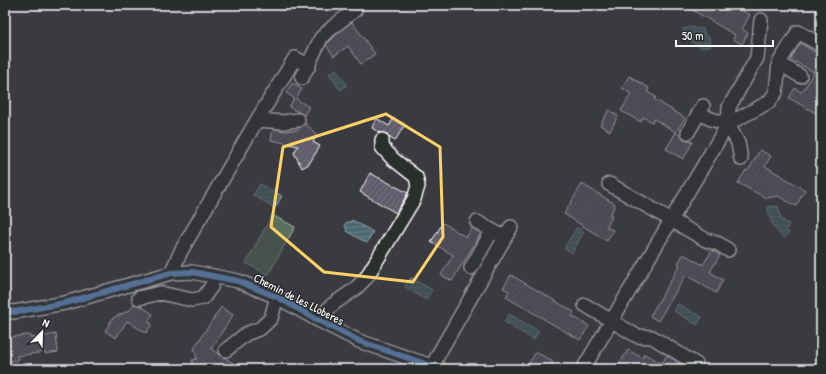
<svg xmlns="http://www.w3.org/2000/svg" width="826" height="374" viewBox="0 0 826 374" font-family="'Patrick Hand',sans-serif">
  <defs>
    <pattern id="water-rules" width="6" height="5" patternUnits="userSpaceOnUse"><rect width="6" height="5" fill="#4b686f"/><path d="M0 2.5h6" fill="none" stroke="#667f85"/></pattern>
    <pattern id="building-hatch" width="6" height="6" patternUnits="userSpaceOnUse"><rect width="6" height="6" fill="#605b6c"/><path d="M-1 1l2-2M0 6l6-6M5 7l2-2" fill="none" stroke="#787482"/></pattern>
  </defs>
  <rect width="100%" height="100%" fill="#3a3b41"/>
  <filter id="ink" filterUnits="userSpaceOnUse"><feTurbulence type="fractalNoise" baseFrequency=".025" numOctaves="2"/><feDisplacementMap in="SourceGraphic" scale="8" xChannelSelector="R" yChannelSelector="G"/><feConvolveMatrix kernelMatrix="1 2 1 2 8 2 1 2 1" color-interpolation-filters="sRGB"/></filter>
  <g filter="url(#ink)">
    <!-- grass -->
    <path fill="#586f5c" stroke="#acb7ae" d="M272,215L295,227L268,275L246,263Z"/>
    <!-- water -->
    <path fill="url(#water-rules)" stroke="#93a4a9" d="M692,27L696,29L703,28L705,35L709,37L711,46L702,48L685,38L683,29Z
      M336,69L347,85L340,90L329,74Z
      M260,184L282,196L275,208L253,195Z
      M778,206L781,219L789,224L786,231L789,233L785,238C773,231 771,220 767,207Z
      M352,220L373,232L367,243L346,231L347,229L345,227V224L347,222H350Z
      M577,227L584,232L572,253L564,248Z
      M411,278L432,290L426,300L405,287Z
      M678,304L702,317L697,325L674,311Z
      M509,314L539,331L534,340L504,322Z"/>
    <!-- building -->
    <path fill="url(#building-hatch)" stroke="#fff" d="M684,5H732L750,15L742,29L748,33L742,44L733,39L735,35Z
      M352,22L375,54L361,64L348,46L334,56L326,45L339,32Z
      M800,43L821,56L813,72L791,59Z
      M821,60V116L789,98L795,88L801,92L804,89Z
      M629,76L649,88L647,92L656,97L654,99L685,118L676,132L654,119L652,122L643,117L641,122L621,111L631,94L622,88Z
      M292,83L302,89L296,99L309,107L304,115L289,107L294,98L286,93Z
      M609,110L618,116L610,131L600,125Z
      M376,118L389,126L394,118L405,124L395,141L390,138L386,133H380L372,128Z
      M305,123L317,135L313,142L320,146L309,164L302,168L294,153L298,146L271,140L273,129L284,131L298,130Z
      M676,132L684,139L693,142L683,159L666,149Z
      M760,150L771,156L765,166L805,190L796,206L778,196L766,198L738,183L746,170L748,171Z
      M370,173L408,193L396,213L360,192Z
      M582,184L615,204L610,216L612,217L606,227L613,230L607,241L564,214Z
      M443,223L466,237L472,228L481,233L452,281L441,275L453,255L431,242Z
      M712,250L720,255L710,272L723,280L716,293L686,275L658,321L650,316L680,265L678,264L683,254L703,265Z
      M511,275L574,312L572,316L589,326L580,340L506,297L509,291L503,288Z
      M134,304L141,306L153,314L148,322L152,324L146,333L127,321L116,338L105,331L113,318L130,310Z
      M221,307L233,315L211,349L242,369H193L192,360L197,359L194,348Z
      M56,334L58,352L45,354V352L17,356L18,360L5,362V338L27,335H30L31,338Z
      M628,350L642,358L644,354L662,363L667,355L688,369H616Z
      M536,352L552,361V365L550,369H525Z"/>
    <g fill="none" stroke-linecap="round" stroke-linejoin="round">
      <defs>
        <path id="minor" d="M800,76L779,63L798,32L819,44
          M302,78L321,38L334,26L355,10
          M699,113L711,119L728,124L769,102L776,92L779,63
          M257,120L283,122L298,120
          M728,124L738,143L741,159
          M688,132L703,106
          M609,184L706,240L719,244L728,250
          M477,222L500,235
          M471,268L492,231
          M171,273L181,251L257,120L295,58L309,66
          M139,298L160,293L192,300L203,298L211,287L214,276
          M585,305L637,336L652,337L696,364V369
          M5,311L14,312L65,303L171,273L192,272L238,281L277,297L318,320L359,341L440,369
          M318,320L332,305L355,289L366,278L414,199L418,186L416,177L393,159L382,147V140
          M226,350L246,334L261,328L271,318L277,297
          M431,369L439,353L511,227
          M583,369L728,124L729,107L757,58L761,20"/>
      </defs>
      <!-- minor casing -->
      <use href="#minor" stroke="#fff" stroke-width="16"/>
      <!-- minor -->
      <use href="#minor" stroke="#2a2d2e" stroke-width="13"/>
      <defs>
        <path id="cycleway" d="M5,311L14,312L65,303L171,273L192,272L238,281L277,297L318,320L359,341L440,369"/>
      </defs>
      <!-- cycleway casing -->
      <use href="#cycleway" stroke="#2a2d2e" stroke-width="8"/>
      <!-- cycleway -->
      <use href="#cycleway" stroke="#73b2f8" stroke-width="6"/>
    </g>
  </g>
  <!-- marked area -->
  <path d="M0 0H826V374H0ZM386,114L440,147L443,237L413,282L324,272L271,227L283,147Z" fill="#3a3b41" fill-opacity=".55" fill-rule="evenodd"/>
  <path fill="none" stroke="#ffd166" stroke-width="3" stroke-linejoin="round" d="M386,114L440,147L443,237L413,282L324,272L271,227L283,147Z"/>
  <g text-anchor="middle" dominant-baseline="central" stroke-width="3" stroke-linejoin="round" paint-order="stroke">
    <!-- street labels -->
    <g font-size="12" fill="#fff" stroke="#2a2d2e">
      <text transform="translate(299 299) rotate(27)">Chemin de les Lloberes</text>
    </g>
  </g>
  <!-- margin -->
  <rect width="826" height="374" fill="none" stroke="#2a2d2e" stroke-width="20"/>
  <rect x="10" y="10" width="806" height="354" fill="none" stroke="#fff" stroke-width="1.5" filter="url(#ink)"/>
  <!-- north arrow -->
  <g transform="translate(42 332) rotate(23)" stroke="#2a2d2e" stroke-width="3" paint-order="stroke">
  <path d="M0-3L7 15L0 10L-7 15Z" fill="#ffffff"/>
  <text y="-6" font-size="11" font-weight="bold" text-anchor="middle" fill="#ffffff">N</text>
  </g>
  <!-- scale -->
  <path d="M676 40v6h97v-6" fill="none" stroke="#ffffff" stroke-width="2"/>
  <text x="682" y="40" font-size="12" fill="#ffffff" stroke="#2a2d2e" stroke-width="3" paint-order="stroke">50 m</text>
</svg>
